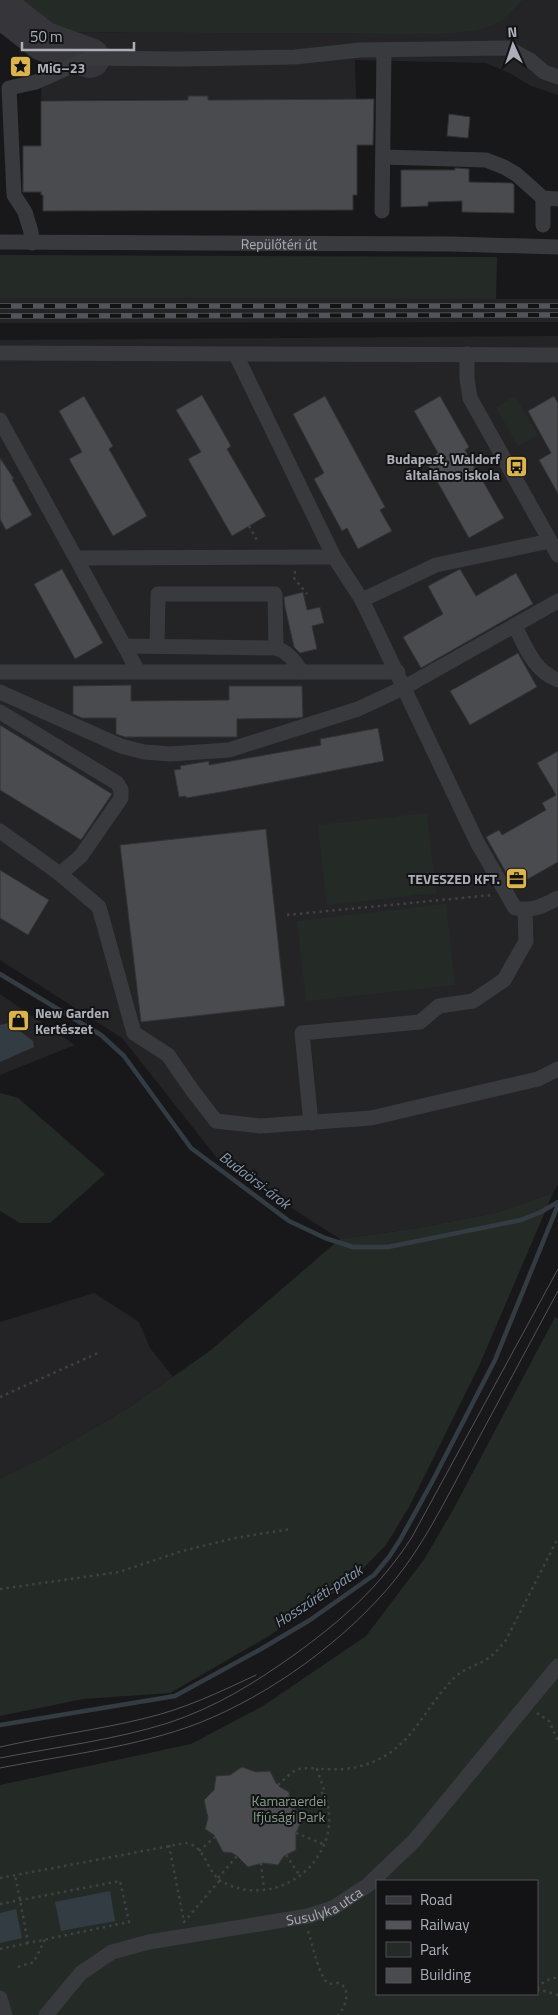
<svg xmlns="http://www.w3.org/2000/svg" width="558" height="2015" viewBox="0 0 558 2015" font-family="'Titillium Web',sans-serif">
  <rect width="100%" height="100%" fill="#18181a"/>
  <!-- built -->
  <path fill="#242426" d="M523,0H558V95L531,86L511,74L486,63L355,60L356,99L41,100L43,32L414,34L452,32L481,28L508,15Z
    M0,298L558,299V322L0,323Z
    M558,336V1185L553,1193L499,1212L418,1228L340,1239L221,1163L122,1038L0,960V340Z
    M0,994L75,1045L0,1075Z
    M94,1293L139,1322L150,1348L173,1377L130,1407L41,1459L0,1478V1322Z"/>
  <!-- green -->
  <path fill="#242b26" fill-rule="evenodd" d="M0,0H523C516,7 510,14 503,19C479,36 442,33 414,34L43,32L18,10L0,3Z
    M0,255L497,257L496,299L0,298Z
    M515,396L538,435L518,446L496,407Z
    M427,813L436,893L327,905L318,825Z
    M446,904L455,985L306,1001L297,921Z
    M0,1093L18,1098L105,1174L50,1223H20L0,1211Z
    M553,1193L479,1366L409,1507L386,1545L350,1582L264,1639L170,1693L83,1699L0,1716V1478L41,1459L130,1407L211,1350L340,1239L418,1228L499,1212Z
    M555,1317L558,1319V2015H0V1785L191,1744L263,1706L366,1636L425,1558L453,1510ZM377,1881H537V1994H377Z"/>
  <!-- water -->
  <path fill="#343c43" d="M9,1023L33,1041L34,1047L0,1062V1025Z
    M110,1891L115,1921L61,1931L55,1902Z
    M16,1909L22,1938L0,1943V1913Z"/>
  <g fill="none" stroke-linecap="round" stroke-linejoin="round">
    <!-- stream -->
    <path stroke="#343c43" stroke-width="4.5" d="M0,974L101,1035L124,1056L191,1148L289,1221L325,1238L353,1247H388L521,1220L541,1212L558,1202
      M0,1725L175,1696L261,1649L310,1620L374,1575L389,1557L400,1540L431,1484L495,1360L558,1205"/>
    <!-- taxiway -->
    <path stroke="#36363a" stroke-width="40" d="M0,11L11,16L43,41L90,58"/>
  </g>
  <!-- building -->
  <path fill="#4a4b4e" stroke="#323235" d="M188,96H208V100L374,99L373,145H357V195H353V210L43,211V195H41V192H23V146H41V101L188,100Z
    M449,114L470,117L468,138L447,136Z
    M455,168L469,169V182L512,183L514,185V213L462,212V201L428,202V206L401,207V170H455Z
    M202,395L231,446L227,449L266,516L232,536L188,459L201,452L176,410Z
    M84,396L113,446L109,449L147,516L113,536L69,459L82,452L59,411Z
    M325,396L385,507L380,510L392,531L358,549L347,528L342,531L314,479L324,473L293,414Z
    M440,396L469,447L465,450L504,518L469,538L425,460L438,453L414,411Z
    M554,396L558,403V494L539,460L551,453L528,411Z
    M0,458L14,479H12L32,515L6,530L0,519Z
    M62,569L103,643L75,659L34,584Z
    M460,569L476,596L516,573L533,604L421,668L403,637L443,614L428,586Z
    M303,592L307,610L320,607L324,623L312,626L317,649L300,653L294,647L285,607L284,597Z
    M518,653L537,687L470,725L450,691Z
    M131,685V701L229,700V686H302L303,717L298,718L237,719V737H125L116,734V718H82L73,714V686Z
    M0,725L112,794L81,840L0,790Z
    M378,728L384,761L227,791L186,798V796L179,797L174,770L181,769L180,766L209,761V765L321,745L320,739Z
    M558,751V862L514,887L486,837L499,830L502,835L546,810L542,803L556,795L537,763Z
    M266,829L285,1006L141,1022L120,845Z
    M0,870L49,900L28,935L0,918Z
    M242,1767L256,1772L270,1771L276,1783L280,1787L289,1792L290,1806L302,1820L296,1833V1850L284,1856L278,1865L263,1863L248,1867L237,1856L232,1853L223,1852L214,1835L205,1829L208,1818L204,1800L214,1790L216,1776L230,1775Z"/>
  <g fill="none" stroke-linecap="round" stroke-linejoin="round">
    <!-- path -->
    <path stroke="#3f4145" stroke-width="2.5" stroke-dasharray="2.5 4" stroke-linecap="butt" d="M249,526L258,542
      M295,571L294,578L307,594
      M287,915L492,895
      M0,1397L98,1353
      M0,1589L119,1572L182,1551L235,1538L291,1529
      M537,1713L549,1721L558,1741
      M278,1785C294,1771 295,1766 317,1769
      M293,1810L324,1792
      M296,1833L323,1844
      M169,1845L184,1922L220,1880
      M199,1851L215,1837
      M286,1855L300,1876
      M261,1863L264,1890
      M0,1878L186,1843C188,1844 194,1845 196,1847C206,1855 209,1873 221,1881C266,1907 323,1876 329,1826C331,1806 323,1788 317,1769C328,1769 341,1770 352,1768C410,1757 418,1715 454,1678C464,1668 477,1666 487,1659C495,1654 500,1647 506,1640L558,1538
      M218,1878L237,1856
      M0,1904L120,1881L129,1922L28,1943L20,1900L15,1875
      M308,1931C314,1949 316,1967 327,1983L333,1984L338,1983L345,1987C348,1998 346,2006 338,2015
      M0,1949L28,1943
      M18,1967L34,1962L45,1939
      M537,1988L545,1981L558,1977
      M537,1989L558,1995"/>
    <!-- minor -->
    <g stroke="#393a3e" stroke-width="15">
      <path d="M383,157L486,160L504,167L516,174L543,198L558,199"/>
      <path d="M543,198V225"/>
      <path d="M382,211L384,50"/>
      <path id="s1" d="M0,242L451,244L558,247"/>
      <path d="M32,243L31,232L25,212L14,195L9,88L36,82L90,58L179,59L295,57L361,50L508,48L530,60L544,72L558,77"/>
      <path d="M0,353L558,355"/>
      <path d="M467,354V379L470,398L558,555"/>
      <path d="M236,355L334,557L362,600L477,842L515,908C532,912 543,906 558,898"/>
      <path d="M0,420L138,671"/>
      <path d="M77,558L334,557"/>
      <path d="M362,600L436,565L550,541"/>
      <path d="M515,626C526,648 534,671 558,680"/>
      <path d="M125,646L276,648C288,652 295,660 301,672"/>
      <path d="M157,646L158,594H275L276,648"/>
      <path d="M0,672H398"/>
      <path d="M0,692L121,746L144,752L170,754L229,750L358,709L405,687L558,601"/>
      <path d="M0,712L117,783L121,790V798L81,856L60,874"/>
      <path d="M0,831L60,874L99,907L134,1033L168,1055L192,1090L216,1121L260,1126L371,1118L538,1079L558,1069"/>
      <path d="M311,1123L302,1033L420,1022L439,1006L473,1001L504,980L526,941L525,911"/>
      <path d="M0,1998L5,2015"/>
      <path id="s2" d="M46,2015L81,1973L112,1952L149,1942L308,1916L333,1908L368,1885L414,1841L558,1666"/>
    </g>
    <!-- tram -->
    <path stroke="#535459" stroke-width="1" d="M0,1747C48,1736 98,1730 146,1718C184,1709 220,1692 256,1675
      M0,1758C56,1747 114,1740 168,1723C216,1707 253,1684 294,1655C342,1620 379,1588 412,1537L558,1269
      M0,1768C65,1755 137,1747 199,1723C270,1695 346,1640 394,1581C424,1544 445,1501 467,1460C497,1404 528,1347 558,1291"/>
    <defs>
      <path id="rail" d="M0,306H558
        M0,316L558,315"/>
    </defs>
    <!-- rail casing -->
    <use href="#rail" stroke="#535459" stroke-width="5.5"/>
    <!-- rail -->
    <use href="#rail" stroke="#131315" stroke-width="4" stroke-dasharray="11" stroke-linecap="butt"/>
  </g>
  <!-- icons -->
  <defs>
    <symbol id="sight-square" viewBox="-11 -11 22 22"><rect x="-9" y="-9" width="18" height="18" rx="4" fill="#dcb44d" stroke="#131315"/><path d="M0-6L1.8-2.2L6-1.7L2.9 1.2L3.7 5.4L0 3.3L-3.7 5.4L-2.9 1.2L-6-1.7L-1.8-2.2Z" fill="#111"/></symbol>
    <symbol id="bus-square" viewBox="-11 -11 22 22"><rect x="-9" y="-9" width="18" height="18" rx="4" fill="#dcb44d" stroke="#131315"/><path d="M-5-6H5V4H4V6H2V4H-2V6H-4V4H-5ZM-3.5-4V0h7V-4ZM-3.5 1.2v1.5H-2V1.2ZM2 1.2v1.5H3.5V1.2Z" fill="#111"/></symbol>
    <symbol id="office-square" viewBox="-11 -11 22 22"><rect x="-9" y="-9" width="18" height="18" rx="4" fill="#dcb44d" stroke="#131315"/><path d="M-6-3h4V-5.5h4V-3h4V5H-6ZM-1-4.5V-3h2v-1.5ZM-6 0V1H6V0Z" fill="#111"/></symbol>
    <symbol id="shop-square" viewBox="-11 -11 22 22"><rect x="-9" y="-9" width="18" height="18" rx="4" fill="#dcb44d" stroke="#131315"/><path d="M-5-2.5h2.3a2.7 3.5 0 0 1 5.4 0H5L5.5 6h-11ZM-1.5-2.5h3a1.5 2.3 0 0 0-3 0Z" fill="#111"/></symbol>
  </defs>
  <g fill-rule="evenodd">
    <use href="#sight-square" x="8" y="54" width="25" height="25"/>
    <use href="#bus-square" x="504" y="454" width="25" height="25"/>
    <use href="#office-square" x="504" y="866" width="25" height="25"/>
    <use href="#shop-square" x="6" y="1008" width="25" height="25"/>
  </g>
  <g text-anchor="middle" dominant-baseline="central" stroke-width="4" stroke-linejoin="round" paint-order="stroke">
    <!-- poi labels -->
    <g font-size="14" font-weight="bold" fill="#acafb8" stroke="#131315" text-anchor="start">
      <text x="37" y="67">MiG–23</text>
      <text x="500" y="458" text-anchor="end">Budapest, Waldorf<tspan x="500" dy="16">általános iskola</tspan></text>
      <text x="500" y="878" text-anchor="end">TEVESZED KFT.</text>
      <text x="35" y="1012">New Garden<tspan x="35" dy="16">Kertészet</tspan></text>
    </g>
    <!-- street labels -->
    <g font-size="14" fill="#acafb8" stroke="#131315">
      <text stroke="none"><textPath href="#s1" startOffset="279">Repülőtéri út</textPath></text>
      <text stroke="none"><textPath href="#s2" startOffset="310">Susulyka utca</textPath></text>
    </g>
    <!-- park labels -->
    <g font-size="14" fill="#85a088" stroke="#131315">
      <text x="289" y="1800">Kamaraerdei<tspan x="289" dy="16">Ifjúsági Park</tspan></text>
    </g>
    <!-- water labels -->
    <g font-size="15" font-style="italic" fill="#879aae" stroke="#131315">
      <text transform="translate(255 1180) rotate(37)">Budaörsi-árok</text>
      <text transform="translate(318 1596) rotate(-33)">Hosszúréti-patak</text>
    </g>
  </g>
  <!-- legend -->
  <rect x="376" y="1880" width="162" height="115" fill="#131315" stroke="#505156"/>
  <rect x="386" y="1896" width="25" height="8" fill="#393a3e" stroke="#505156"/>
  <text x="420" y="1905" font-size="15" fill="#acafb8">Road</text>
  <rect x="386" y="1921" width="25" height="8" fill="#535459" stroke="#505156"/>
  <text x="420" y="1930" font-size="15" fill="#acafb8">Railway</text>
  <rect x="386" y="1942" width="25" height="15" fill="#242b26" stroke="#505156"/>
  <text x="420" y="1955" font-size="15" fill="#acafb8">Park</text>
  <rect x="386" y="1968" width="25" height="15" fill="#4a4b4e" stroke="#505156"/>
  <text x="420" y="1980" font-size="15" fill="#acafb8">Building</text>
  <!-- north arrow -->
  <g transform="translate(513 45) rotate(357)" stroke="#131315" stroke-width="4" paint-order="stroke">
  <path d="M0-4L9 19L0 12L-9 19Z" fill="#acafb8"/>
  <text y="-8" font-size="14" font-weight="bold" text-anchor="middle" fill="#acafb8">N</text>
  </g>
  <!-- scale -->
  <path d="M22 42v8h112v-8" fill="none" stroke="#acafb8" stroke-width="2.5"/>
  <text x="30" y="42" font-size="15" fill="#acafb8" stroke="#131315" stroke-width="4" paint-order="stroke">50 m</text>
</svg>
